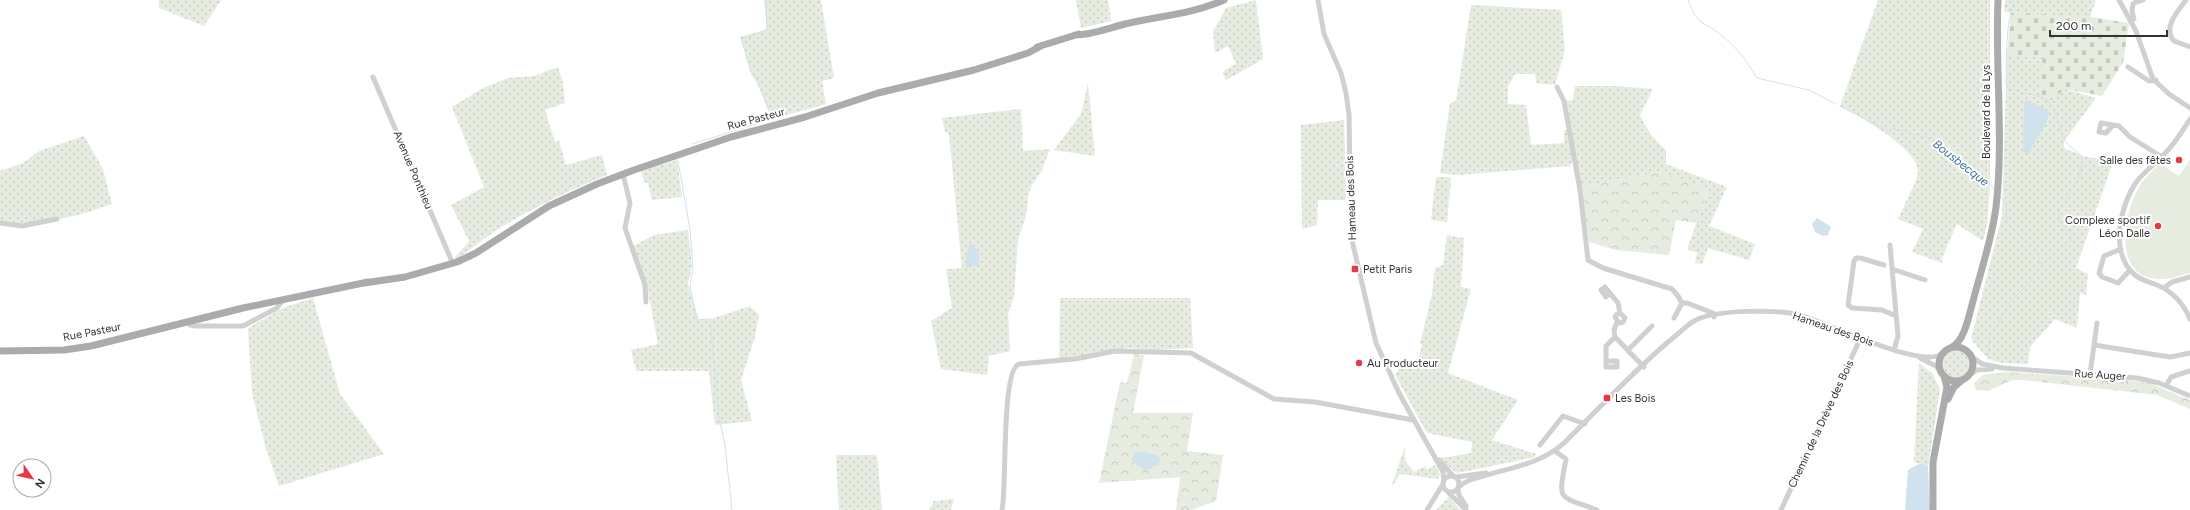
<svg xmlns="http://www.w3.org/2000/svg" width="2190" height="510" viewBox="0 0 2190 510" font-family="Figtree,sans-serif">
  <defs>
    <pattern id="grass-dots" width="8" height="8" patternUnits="userSpaceOnUse"><rect width="8" height="8" fill="#e6ecdf"/><path d="M2 2h.1M6 6h.1" fill="none" stroke="#c6cbc0" stroke-width="1.8" stroke-linecap="round"/></pattern>
    <pattern id="forest-crowns" width="20" height="18" patternUnits="userSpaceOnUse"><rect width="20" height="18" fill="#e6ecdf"/><path d="M2 6a3 3 0 1 1 6 0M12 15a3 3 0 1 1 6 0" fill="none" stroke="#c6cbc0"/></pattern>
    <pattern id="cemetery-stones" width="16" height="16" patternUnits="userSpaceOnUse"><rect width="16" height="16" fill="#e6ecdf"/><path d="M2 7V4a2 2 0 0 1 4 0v3zM10 15v-3a2 2 0 0 1 4 0v3z" fill="#c6cbc0"/></pattern>
  </defs>
  <rect width="100%" height="100%" fill="#fff"/>
  <!-- grass -->
  <path fill="url(#grass-dots)" d="M159,0H221L204,26L159,8Z
    M764,0H821L834,78L822,81L826,104L772,119L757,83L751,74L740,37L767,29Z
    M1076,0H1108L1111,21L1081,28Z
    M1256,0L1263,59L1226,80L1222,72L1236,64L1228,46L1215,53L1213,32L1226,8Z
    M1878,0H1990V185L1987,224L1983,241L1957,224L1942,258V263L1912,252L1923,229L1898,219C1902,209 1918,180 1918,172C1920,150 1858,115 1840,106Z
    M2005,0H2096L2090,17L2011,13L2004,11Z
    M1471,5L1561,10L1565,50L1555,85L1536,83L1535,74H1515L1508,87V104L1526,105L1531,145L1564,143V130H1567L1573,161L1570,166L1459,175L1440,173L1450,103L1456,101Z
    M2007,55L2043,57L2065,89L2096,98L2064,141V148L2083,156L2113,162L2076,268L2088,274L2086,295L2080,293L2077,328L2055,319L2030,347L2028,364C1994,362 1993,367 1971,339L2002,216Z
    M558,67L563,83L565,103L545,110L555,142L559,141L566,165L602,155L607,175C570,190 534,207 500,228C485,237 471,250 455,260V257L469,241L451,205L484,187L452,107L483,88L508,78L534,76Z
    M1088,83L1095,156L1054,150L1081,114Z
    M1575,86H1617L1653,89L1640,115C1647,130 1654,140 1666,150V164L1727,187L1709,226L1755,244L1749,260L1708,248L1702,264L1695,263L1697,253L1687,249L1709,189L1660,172L1581,187L1566,101L1573,100Z
    M1021,109L1023,151L1050,149L1042,170L1031,187L1028,196L1026,216L1018,239L1014,297L1008,313L1010,351L989,356L987,375L941,369L931,321L952,308L946,269L962,268L949,134L945,132L942,118Z
    M1344,120L1346,200H1318L1317,225L1302,229L1301,125Z
    M84,136L103,169L112,204C76,217 38,227 0,221V171L23,163L39,151Z
    M677,160L682,197L652,200L648,183L644,182L641,171Z
    M1436,177H1449L1451,180L1447,222L1431,220Z
    M688,230L692,266L688,284L699,320H708L750,306L759,315L755,337L741,380L752,421L715,425L709,371H636L631,350L658,344L648,291L633,246L654,235Z
    M1447,235L1464,238L1461,287L1471,289L1448,373L1518,400L1492,440L1536,454L1535,457L1457,473L1447,466L1441,458L1471,453L1472,442L1427,433L1395,375L1401,365L1406,364L1416,367L1422,345L1420,344L1432,294L1435,268L1443,265Z
    M313,298L340,394L384,454L279,486L266,449L252,393L248,328L285,307Z
    M1060,298H1190L1193,348L1152,350L1129,348L1059,359Z
    M1942 364a14 14 0 1 1 28 0a14 14 0 1 1-28 0Z
    M1919,363L1933,374L1940,390L1928,466L1914,462Z
    M1405,446V461L1414,472L1425,466L1427,470L1435,465L1440,474L1438,479L1400,474L1391,488Z
    M836,455H877L882,510H839Z
    M1449,497L1460,510H1436Z
    M954,499L951,510H929L934,501Z"/>
  <!-- forest -->
  <path fill="url(#forest-crowns)" d="M1660,172L1709,188L1697,223L1676,220L1669,255L1616,250L1589,242L1581,187Z
    M1134,354L1144,355L1133,413H1193L1187,451L1223,455L1216,501L1192,510H1176L1180,477L1099,483L1120,382L1127,383Z
    M2007,372L2128,380L2149,383L2190,400V409L2157,395L2023,380H2012L1988,391L1976,390L1974,383L1983,375Z"/>
  <!-- cemetery -->
  <path fill="url(#cemetery-stones)" d="M2011,13L2077,15L2129,23L2123,63L2102,96L2065,89L2051,100L2039,92L2043,57L2007,55Z"/>
  <!-- garden -->
  <path fill="#e6ecdf" d="M2190,160V273C2179,276 2168,280 2157,279C2112,275 2124,215 2138,189C2143,179 2153,171 2160,164L2179,176Z"/>
  <!-- water -->
  <path fill="#cfe2ee" d="M2027,100L2049,111L2048,119L2028,154L2023,151L2024,102Z
    M1817,218L1831,227L1828,235L1823,236L1815,232L1812,224Z
    M970,241L979,252V265L966,267V258Z
    M1135,451L1158,455L1161,462L1145,471L1132,460Z
    M1921,463L1928,466L1930,510H1905L1908,470Z"/>
  <g fill="none" stroke-linecap="round" stroke-linejoin="round">
    <!-- stream -->
    <path stroke="#cfe2ee" stroke-width="1" d="M1688,0C1699,28 1701,19 1721,35C1736,46 1748,63 1757,78L1809,90L1836,104
      M1840,106L1889,131L1892,128L1931,139L1950,156L1974,175L1989,183L1994,189
      M692,144L772,119L758,81L751,70L742,39L767,30L766,0
      M678,161L690,229L693,268L690,286L697,320L710,319L719,417L725,445L732,510
      M2000,196L2006,203L2007,224L2036,249L2041,265
      M1988,360L1989,339L2008,305L2032,279L2044,262L2072,240V236L2060,223L2058,213C2067,196 2084,177 2082,157C2076,150 2067,146 2063,137C2058,126 2058,110 2049,102C2036,91 2019,96 2006,85C2007,56 2005,28 2014,0"/>
    <!-- minor -->
    <path stroke="#d0d0d0" stroke-width="5" d="M1318,0L1324,34L1341,73L1346,93L1349,114L1351,236L1376,343L1399,393L1443,472L1444,481
      M2119,0L2136,31L2153,79L2169,94L2190,108
      M2186,0C2178,11 2162,28 2174,41L2190,47
      M2134,3L2143,0
      M2133,4L2132,11L2134,19
      M2128,67L2149,81L2156,80
      M373,77L453,264
      M1557,87L1564,101L1580,190L1588,260L1603,268L1672,289L1678,296L1682,303
      M2190,119C2183,130 2176,142 2167,151C2158,162 2146,170 2137,181C2120,205 2109,253 2135,275C2141,280 2149,282 2157,285C2172,291 2183,303 2190,319
      M2113,125L2106,133L2099,132L2101,123C2107,124 2113,125 2119,126L2130,137L2162,157
      M623,174L630,203L625,228L645,285L646,302
      M0,223L22,226L57,219
      M1890,245L1898,336L1894,350
      M2121,249L2104,256L2099,273L2102,277L2118,283L2130,270
      M1884,265L1860,258H1856L1854,261L1848,305L1852,308L1882,310L1896,316
      M1892,269L1925,280
      M2164,288L2172,282L2190,277
      M1610,293L1606,297L1601,290L1605,287L1618,303L1620,313L1625,318L1623,322L1619,323L1615,317L1617,314L1620,313
      M1682,303H1687L1713,313L1714,317
      M1674,318L1682,303
      M187,322L190,325L195,326H243L277,308L284,299
      M1617,322L1614,330L1615,337L1644,367
      M2094,345L2170,357L2190,353
      M1628,350L1652,326
      M1971,356L1982,364L2003,368L2137,378L2159,383L2190,396
      M1920,358L1936,366L1940,371
      M1606,361H1617V367H1606V346L1615,337
      M1970,374L1977,370L1992,369
      M2090,374L2097,323
      M2166,386L2171,377L2190,371
      M1540,445L1563,416L1585,424
      M1555,451L1566,459C1558,502 1557,495 1597,510
      M1439,460L1453,476
      M1443 484a8 8 0 1 1 16 0a8 8 0 1 1-16 0Z
      M1456,477L1486,473
      M1459,487C1465,480 1475,479 1484,476C1513,467 1543,463 1565,442C1601,407 1635,369 1674,337C1682,331 1688,323 1698,319C1718,310 1778,309 1799,315C1829,323 1919,369 1943,354
      M1458,489L1459,495L1466,506
      M1449,493L1466,510
      M1002,510C1007,488 1001,370 1019,364L1075,359L1115,351L1191,353L1274,399L1315,402L1413,420
      M1427,510L1443,484
      M1781,510L1861,337"/>
    <!-- major -->
    <path stroke="#ababab" stroke-width="7" d="M1075,35C1092,35 1109,28 1125,24C1159,16 1192,14 1224,0
      M1037,47L1079,34
      M364,283L405,277L457,262L476,253L549,206L597,184L634,170L731,137L805,117L878,93L974,70L1028,53L1041,46
      M1939 364a17 17 0 1 1 34 0a17 17 0 1 1-34 0Z
      M1952,347C1965,340 1969,315 1973,301C1981,270 1992,239 1996,207C2004,140 1995,68 1998,0
      M0,351L64,350L91,346L243,308L368,282
      M1948,399L1954,387L1961,381
      M1933,510V462L1947,387L1944,376"/>
  </g>
  <!-- markers -->
  <g fill="#e63946" stroke="#fff" stroke-width="1.5">
    <circle cx="2179" cy="160" r="4"/>
    <circle cx="2158" cy="226" r="4"/>
    <rect x="1351" y="265" width="8" height="8" rx="2"/>
    <circle cx="1359" cy="363" r="4"/>
    <rect x="1603" y="394" width="8" height="8" rx="2"/>
  </g>
  <g text-anchor="middle" dominant-baseline="central" stroke-width="4" stroke-linejoin="round" paint-order="stroke">
    <!-- street labels -->
    <g font-size="11" fill="#333" stroke="#fff">
      <text transform="translate(1986 112) rotate(-90)">Boulevard de la Lys</text>
      <text transform="translate(756 119) rotate(-15)">Rue Pasteur</text>
      <text transform="translate(413 170) rotate(67)">Avenue Ponthieu</text>
      <text transform="translate(1351 198) rotate(-92)">Hameau des Bois</text>
      <text transform="translate(1833 329) rotate(19)">Hameau des Bois</text>
      <text transform="translate(92 332) rotate(-11)">Rue Pasteur</text>
      <text transform="translate(2100 375) rotate(4)">Rue Auger</text>
      <text transform="translate(1821 424) rotate(-65)">Chemin de la Drève des Bois</text>
    </g>
    <!-- poi labels -->
    <g font-size="11" fill="#333" stroke="#fff" text-anchor="start">
      <text x="2171" y="160" text-anchor="end">Salle des fêtes</text>
      <text x="2150" y="220" text-anchor="end">Complexe sportif<tspan x="2150" dy="13">Léon Dalle</tspan></text>
      <text x="1363" y="269">Petit Paris</text>
      <text x="1367" y="363">Au Producteur</text>
      <text x="1615" y="398">Les Bois</text>
    </g>
    <!-- water labels -->
    <g font-size="12" font-style="italic" fill="#3f7597" stroke="#fff">
      <text transform="translate(1961 163) rotate(38)">Bousbecque</text>
    </g>
  </g>
  <!-- north arrow -->
  <g transform="translate(32 478) rotate(124)"><circle r="19" fill="#ffffff" stroke="#adadad"/>
  <path d="M0-3L7 15L0 10L-7 15Z" fill="#e63946"/>
  <text y="-6" font-size="11" font-weight="bold" text-anchor="middle" fill="#333333">N</text>
  </g>
  <!-- scale -->
  <path d="M2050 30v6h117v-6" fill="none" stroke="#333333" stroke-width="2"/>
  <text x="2056" y="30" font-size="12" fill="#333333" stroke="#ffffff" stroke-width="3" paint-order="stroke">200 m</text>
</svg>
